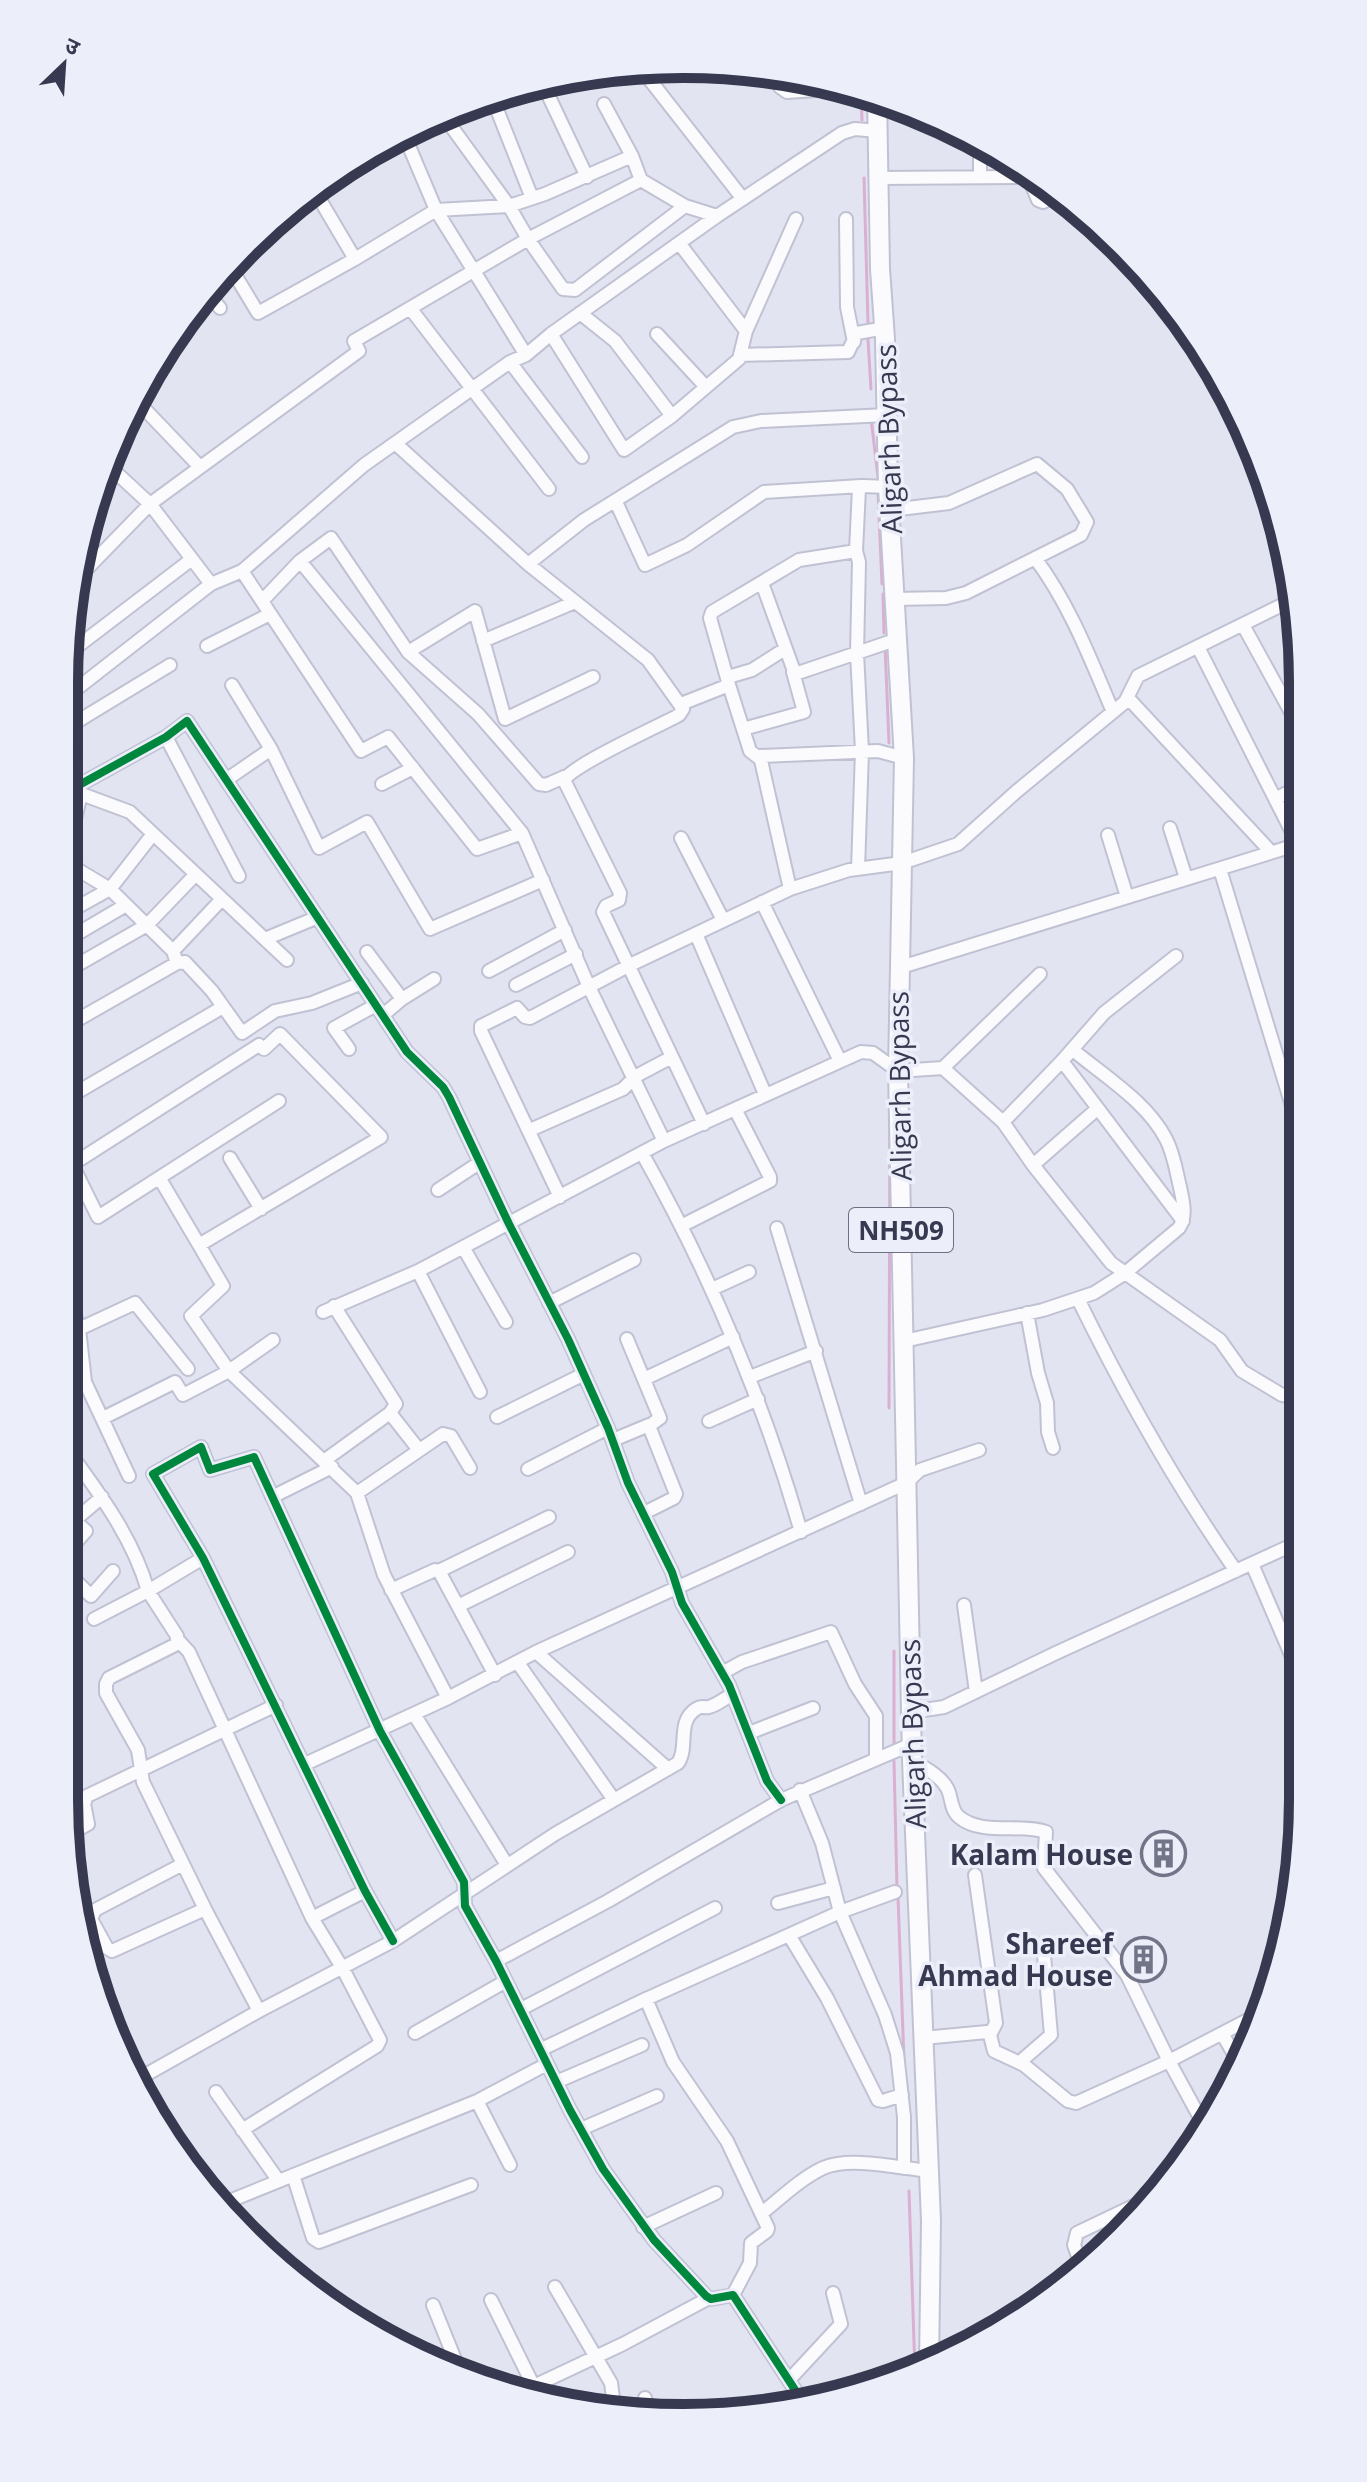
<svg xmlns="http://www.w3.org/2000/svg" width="1367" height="2482" viewBox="0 0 1367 2482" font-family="'Open Sans','Noto Sans Devanagari',sans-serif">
  <rect width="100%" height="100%" fill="#e2e4f1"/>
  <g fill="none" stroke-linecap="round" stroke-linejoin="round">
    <!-- stream -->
    <path stroke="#dab0d2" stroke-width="3" d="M861,92L862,120
      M864,178L868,323
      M868,340L871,389
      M871,418L878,477
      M878,491L882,584
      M883,594L884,633
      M885,646L889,743
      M889,1408L890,1104
      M894,1744V1651
      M894,1761L897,1889
      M898,1897L904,2061
      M909,2191L915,2372"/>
    <defs>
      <path id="minor" d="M639,66L743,199
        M772,71L780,87L787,92L845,88
        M542,82L587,177
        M492,97L532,198
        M604,104L632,156L641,180L685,206L717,216
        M443,115L509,206L528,239L563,289L575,290L685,206
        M403,132L436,210L526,355
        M980,141V177
        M879,178L1024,177L1030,181L1038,200L1043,202L1057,196
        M313,188L355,259
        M846,219L847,307L854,342
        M229,265L258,313L355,259L436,210L509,206L545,194L632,156
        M206,291L220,308
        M410,308L549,489
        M580,313L615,341L672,416
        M746,331L796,219
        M551,334L624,450L672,416L739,359L746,331L679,243
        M657,334L706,387
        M740,355L848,352L857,333L885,328
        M510,362L582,457
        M136,400L200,467
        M395,443L528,564L648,660L683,709L679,715C657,727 574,764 564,780L620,893L619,900L606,906L603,912L704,1124
        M616,502L645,565L687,545L764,492L861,486
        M891,510L949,503L1037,464L1067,489L1087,522L1081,535L966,593L946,598L894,599
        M856,551L859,562L857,653L862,751L858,869
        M1035,558C1070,605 1090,658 1113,712
        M300,561L522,833L589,987L664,1141
        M528,564L584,520L733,427L761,421L887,415
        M242,571L361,751L388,737L477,849L522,833
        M76,580L150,504L109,466
        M762,583L795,674L898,639
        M211,584L150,504L359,351L354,341L528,239L641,180
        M262,601L300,561L331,538L408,652L478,714L539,784L546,785L564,777
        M1243,625L1298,725
        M483,641L575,602
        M207,646L270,614
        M1198,647L1298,844
        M408,652L475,611L505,719L593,677
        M65,656L192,559
        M728,677L752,670L785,649
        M232,685L271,749
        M729,685L750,751L759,758
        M65,698L211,584L242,571L364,465L510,362L526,355L551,334L717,216L842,133L855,129L878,131
        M1129,699L1271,852
        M681,704L729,685L710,618L712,612L799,560L856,551L859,488L863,486L888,487
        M65,729L170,665
        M743,729L804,712L793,672
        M166,737L239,876
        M65,770L81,784L76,792L130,812L287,960
        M226,780L271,749L319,848L367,822L430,929L543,880
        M81,784L166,737L187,721L407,1052L443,1087L449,1097L509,1224L568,1339L608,1428L628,1483L672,1572L682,1603L729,1685L767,1781L781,1800
        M382,784L413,768
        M1277,798L1298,787
        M1170,828L1186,878
        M1108,835L1127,897
        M681,838L723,920
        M65,862L110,889L173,951L177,963L185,962L212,991L242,1033L275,1011L312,1003L362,983
        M65,862L81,794
        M1220,869L1292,1106L1299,1111
        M790,889L760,756L878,751L904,758
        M762,902L840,1061
        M65,914L110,889L153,834
        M696,934L765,1094
        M265,939L318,917
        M65,941L126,905
        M173,951L222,899
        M367,952L402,999
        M898,968L1299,844
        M489,971L565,930
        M65,972L147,925L196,874
        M516,985L576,954
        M383,1015L402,999L434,979
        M65,1027L177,963
        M349,1049L334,1028L376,1005
        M1062,1061L1183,1221
        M943,1068L1003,1122L1033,1165L1111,1263L1220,1340L1242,1371L1282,1395L1291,1397L1300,1391
        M69,1097L223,1007
        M1003,1122L1062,1061L1104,1013L1176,956
        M530,1130L623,1089L636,1076L672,1057
        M65,1150L98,1217L279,1101
        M642,1153C710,1274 763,1399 801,1532
        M230,1158L261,1209
        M73,1164L259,1045L264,1049L280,1034L381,1137L199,1245L223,1286L191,1316L229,1371L357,1493L384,1575L448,1698
        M1033,1165L1097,1109
        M160,1179L199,1245
        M438,1190L479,1163
        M560,1197L481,1031V1026L517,1008L525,1017L530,1018L630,965L790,889L849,870L902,863L958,844L1017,791L1125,702L1138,676L1296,598
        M683,1225L770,1181V1177L735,1109
        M777,1228L861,1504
        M463,1247L506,1322
        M418,1271L480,1392
        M65,1281L79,1329L85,1382L129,1476
        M712,1289L749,1272
        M1078,1299C1124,1393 1176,1485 1236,1571
        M549,1303L634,1260
        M323,1312L418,1271L664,1141L861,1052L873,1053L898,1071L943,1068L1040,974
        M1027,1313L1038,1373L1047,1403L1048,1432L1053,1448
        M79,1329L135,1303L188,1369
        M627,1339L660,1418L649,1426L676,1494L674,1498L644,1513
        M904,1341L1043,1310L1094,1293L1124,1274L1179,1228C1187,1216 1183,1201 1180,1187C1176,1171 1174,1154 1166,1139C1147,1102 1104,1076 1073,1050
        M750,1377L816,1351
        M644,1379L733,1337
        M64,1398L85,1382
        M390,1413L419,1450
        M497,1417L584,1374
        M103,1418L175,1382L183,1395L229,1371L273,1340
        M709,1421L758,1399
        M613,1440L649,1425
        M64,1445C97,1490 133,1537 148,1591L94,1619
        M325,1460L390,1413L396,1404L334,1306
        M528,1469L608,1428
        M357,1493L443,1434L451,1436L470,1468
        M272,1497L332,1467
        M75,1520L102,1497
        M64,1556L86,1531L64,1511
        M203,1558L148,1591L177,1636V1644L109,1678L106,1684V1693L138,1750L143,1782L205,1909L259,2011
        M1252,1564L1301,1678
        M439,1571L549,1517
        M64,1585L71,1576L91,1596L113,1571
        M391,1590L435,1570L439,1571L495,1675
        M964,1605L976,1692
        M458,1606L568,1552
        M178,1640L189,1652L312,1918L343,1969L380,2040L377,2046L242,2130
        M536,1652L668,1769
        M518,1663L614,1800
        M722,1673L742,1662L831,1632L855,1684L876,1716V1759
        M911,1712L944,1707L1056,1653L1301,1541
        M414,1714L507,1865
        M749,1733L813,1708
        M64,1753L69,1748
        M912,1760C923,1767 940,1775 947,1788C952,1796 950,1810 959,1817C982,1836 1020,1823 1046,1832L1044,1868L1127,1975L1169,2061L1205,2127
        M305,1764L448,1698L536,1652L906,1483L920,1470L979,1450
        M800,1790L822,1843L840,1912L885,2015L897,2053L904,2117V2168
        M70,1834L88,1824L84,1804L87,1796L276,1705
        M183,1864L95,1910L91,1919L107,1948L112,1951L205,1909
        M975,1875L996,2023L990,2035
        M778,1903L834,1888
        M312,1918L365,1891
        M789,1935L827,1998L878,2100L883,2101L902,2095
        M393,1941L365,1891L203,1558L153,1474L201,1447L210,1470L254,1457L380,1731L464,1882L465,1906L496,1961L570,2110L603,2169L654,2240L706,2296L711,2299L733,2295L801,2399
        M496,1961L608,1901L781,1800L912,1744
        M521,2009L715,1908
        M415,2033L506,1981
        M1223,2035L1239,2063
        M923,2038L987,2032L990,2035L994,2051L1024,2065L1068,2101L1076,2103L1169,2061L1259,2014
        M540,2050L646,1999
        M1020,2062L1051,2035L1043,1944
        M140,2078L259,2011L393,1941L555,1834L678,1763C689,1748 676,1722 696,1709C702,1705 702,1708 709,1707C717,1705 725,1698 733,1694
        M556,2082L642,2045
        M216,2092L278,2180
        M477,2101L510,2165
        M581,2129L657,2096
        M293,2175L313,2238L319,2242L471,2185
        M222,2204L477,2101L547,2064
        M762,2213C781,2198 800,2179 823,2168C850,2156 899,2168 929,2171
        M643,2227L716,2193
        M1083,2270L1074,2245L1077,2233L1144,2201
        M555,2287L611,2383L614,2406
        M733,2295L750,2263L751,2243L767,2231L768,2228L727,2141L673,2062L646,1999L840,1912L895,1892
        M491,2300L538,2395L533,2398
        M433,2305L458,2367
        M789,2380L841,2324L833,2293
        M534,2386L623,2344L709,2298
        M645,2398L648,2409"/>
      <path id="highway" d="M877,96L880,269L885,339L888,487L904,758L898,1071L912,1760L931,2221L929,2365"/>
    </defs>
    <!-- minor casing -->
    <use href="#minor" stroke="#c0c2d3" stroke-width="16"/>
    <!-- highway casing -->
    <use href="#highway" stroke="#c0c2d3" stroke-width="22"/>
    <!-- minor -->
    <use href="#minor" stroke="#fbfbfd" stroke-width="12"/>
    <!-- highway -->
    <use href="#highway" stroke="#fbfbfd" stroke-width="18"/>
    <defs>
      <path id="cycleway" d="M81,784L166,737L187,721L407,1052L443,1087L449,1097L509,1224L568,1339L608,1428L628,1483L672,1572L682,1603L729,1685L767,1781L781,1800
        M393,1941L365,1891L203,1558L153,1474L201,1447L210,1470L254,1457L380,1731L464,1882L465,1906L496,1961L570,2110L603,2169L654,2240L706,2296L711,2299L733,2295L801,2399"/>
    </defs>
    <!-- cycleway casing -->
    <use href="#cycleway" stroke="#eceefa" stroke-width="13"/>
    <!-- cycleway -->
    <use href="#cycleway" stroke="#00873e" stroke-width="8"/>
  </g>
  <!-- icons -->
  <defs>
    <symbol id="building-ring" viewBox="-11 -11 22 22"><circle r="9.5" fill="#eceefa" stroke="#727588" stroke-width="1.5"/><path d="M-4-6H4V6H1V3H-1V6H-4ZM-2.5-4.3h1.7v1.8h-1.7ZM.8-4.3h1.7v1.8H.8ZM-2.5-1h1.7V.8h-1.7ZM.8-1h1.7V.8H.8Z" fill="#727588"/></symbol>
  </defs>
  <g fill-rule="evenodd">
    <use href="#building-ring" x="1138" y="1828" width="51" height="51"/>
    <use href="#building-ring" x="1118" y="1934" width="51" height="51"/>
  </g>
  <g text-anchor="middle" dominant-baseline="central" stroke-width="7" stroke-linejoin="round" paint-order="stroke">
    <!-- shield labels -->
    <rect fill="#eceefa" stroke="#6d6f82" stroke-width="2" x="849" y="1208" width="104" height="44" rx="6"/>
    <g font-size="26" font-weight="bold" fill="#36394f">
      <text x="901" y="1230">NH509</text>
    </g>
    <!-- street labels -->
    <g font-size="28" fill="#36394f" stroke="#eceefa">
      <text transform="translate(888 439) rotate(-92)">Aligarh Bypass</text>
      <text transform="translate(899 1086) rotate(-91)">Aligarh Bypass</text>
      <text transform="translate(912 1734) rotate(-92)">Aligarh Bypass</text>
    </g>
    <!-- poi labels -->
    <g font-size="28" font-weight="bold" fill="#36394f" stroke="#eceefa" text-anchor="end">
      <text x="1133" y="1854">Kalam House</text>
      <text x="1113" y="1943">Shareef<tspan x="1113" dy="32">Ahmad House</tspan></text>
    </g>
  </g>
  <!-- crop -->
  <path d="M0 0H1367V2482H0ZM683 78H684A605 605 0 0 1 1289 683V1799A605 605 0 0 1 684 2404H683A605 605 0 0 1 78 1799V683A605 605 0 0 1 683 78Z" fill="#eceefa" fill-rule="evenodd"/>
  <path fill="none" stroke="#36394f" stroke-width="10" d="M683 78H684A605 605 0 0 1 1289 683V1799A605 605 0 0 1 684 2404H683A605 605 0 0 1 78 1799V683A605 605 0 0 1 683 78Z"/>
  <!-- north arrow -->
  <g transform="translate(64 64) rotate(25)" stroke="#eceefa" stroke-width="6" paint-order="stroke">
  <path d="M0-6L14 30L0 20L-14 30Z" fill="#36394f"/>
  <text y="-12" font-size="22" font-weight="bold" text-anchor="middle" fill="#36394f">उ</text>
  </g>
</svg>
